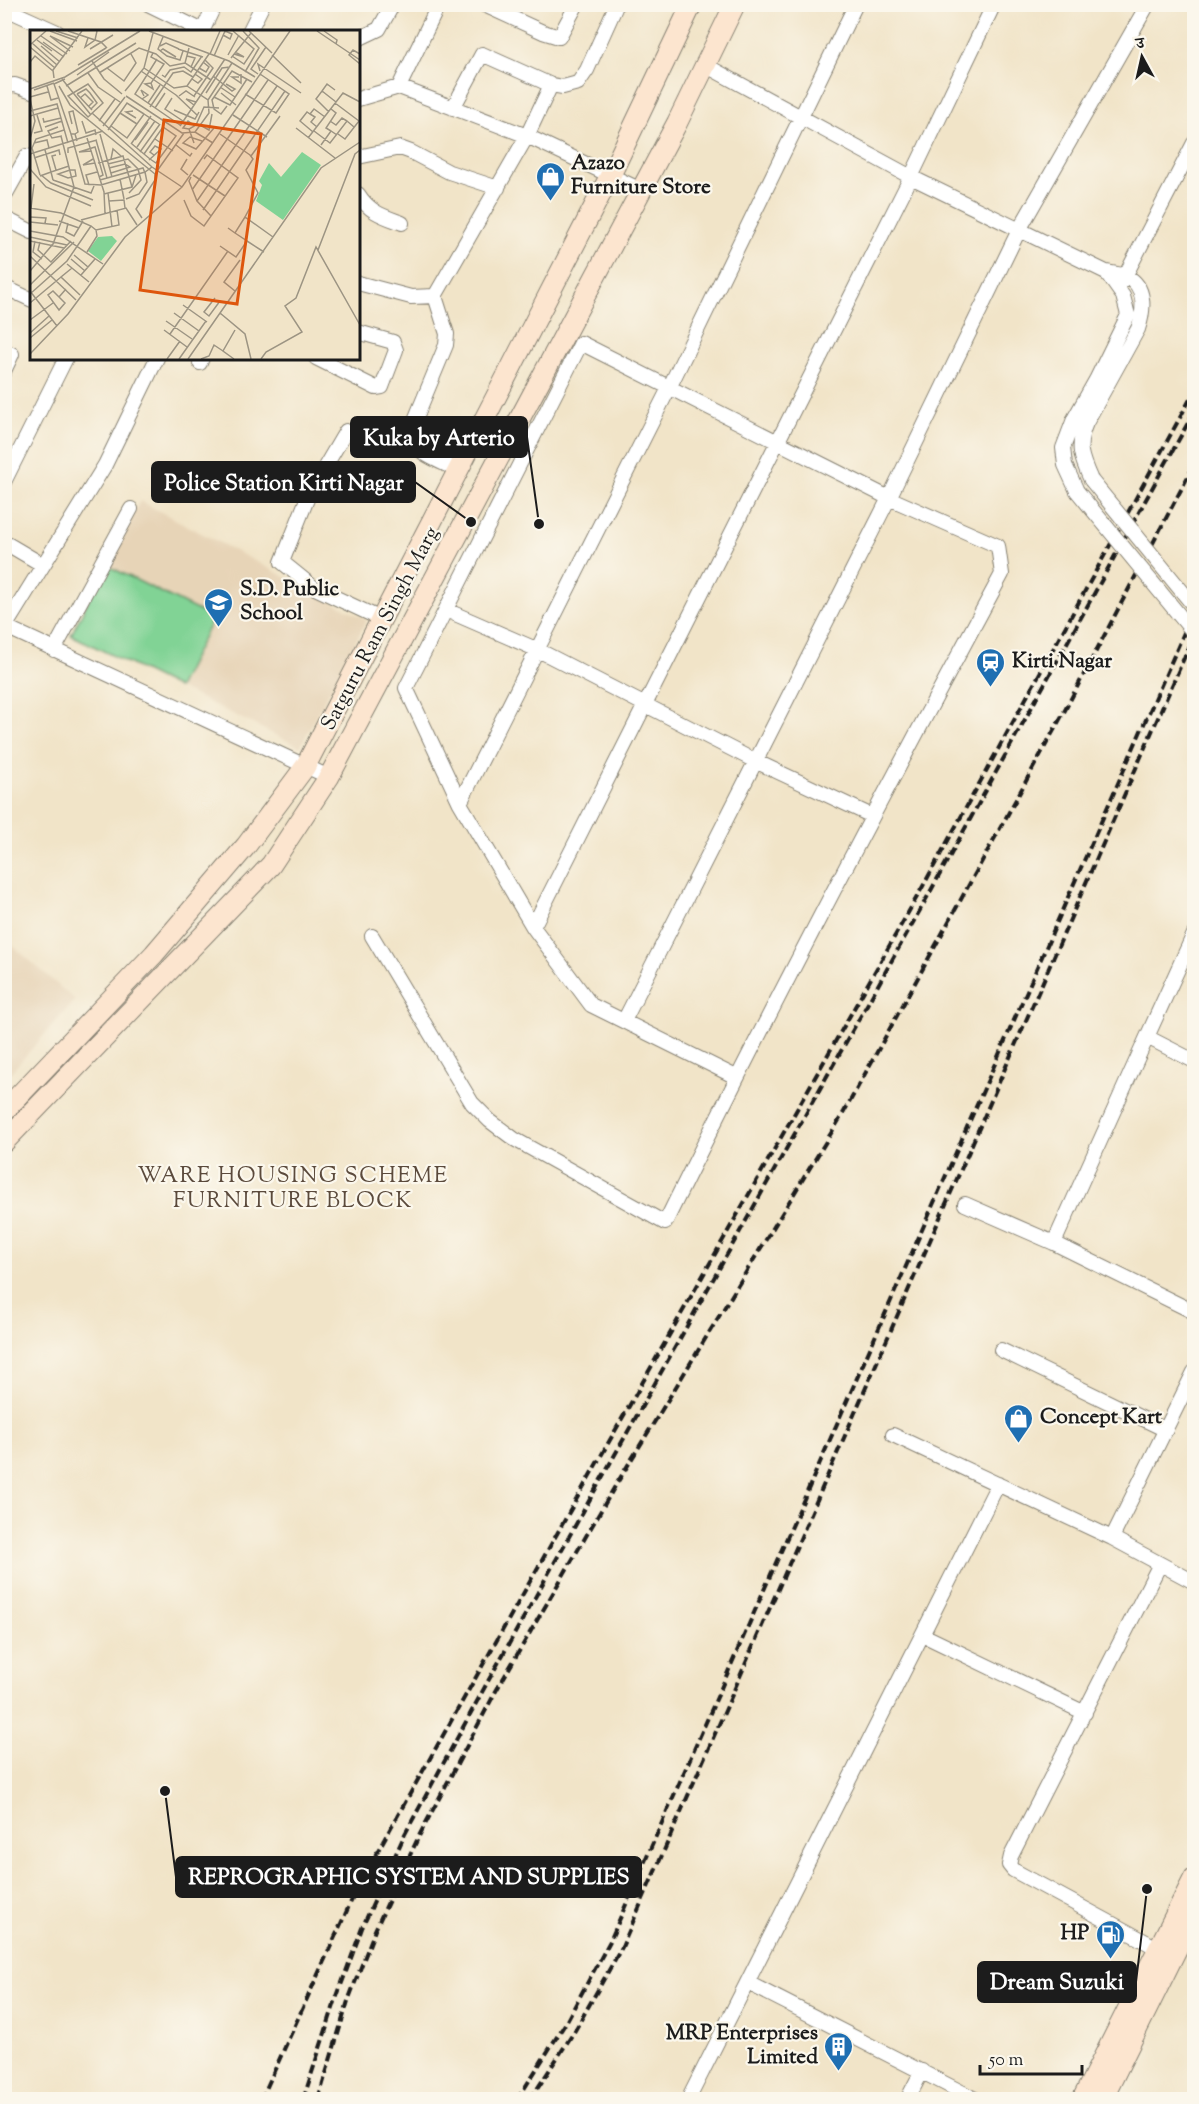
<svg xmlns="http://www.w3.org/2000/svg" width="1199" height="2104" viewBox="0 0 1199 2104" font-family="'Sorts Mill Goudy','Noto Serif Devanagari',serif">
  <rect width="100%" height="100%" fill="#fbf7ec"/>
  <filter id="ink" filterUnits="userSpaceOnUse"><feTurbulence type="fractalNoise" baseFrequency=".0167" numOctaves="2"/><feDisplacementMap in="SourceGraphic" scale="12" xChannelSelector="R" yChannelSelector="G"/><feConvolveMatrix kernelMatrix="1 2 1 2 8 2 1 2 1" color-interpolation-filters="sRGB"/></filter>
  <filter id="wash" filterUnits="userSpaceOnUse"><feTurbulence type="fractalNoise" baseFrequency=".008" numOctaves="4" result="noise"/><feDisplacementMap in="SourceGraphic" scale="24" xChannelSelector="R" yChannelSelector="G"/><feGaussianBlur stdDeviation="1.35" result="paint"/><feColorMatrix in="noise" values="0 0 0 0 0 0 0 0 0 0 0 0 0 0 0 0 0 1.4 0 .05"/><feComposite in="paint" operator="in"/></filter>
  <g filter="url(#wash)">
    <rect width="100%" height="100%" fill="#f1e4c8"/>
    <!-- built -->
    <path fill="#e7d4b7" d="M140,501L367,620L300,747L71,635Z
      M5,939L75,1000L5,1079Z"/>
    <!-- green -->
    <path fill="#81d395" stroke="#4e7858" stroke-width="1.5" d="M106,565L213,618L178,688L71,635Z"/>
  </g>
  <g filter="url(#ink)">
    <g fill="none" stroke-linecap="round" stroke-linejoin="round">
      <defs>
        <path id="street" d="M148,4L203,31
          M482,4L543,32L559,37L577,4
          M4,8L57,32
          M202,32L215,4
          M249,32L263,4
          M358,39L379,29L393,4
          M705,65L911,177L1106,272C1112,273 1120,274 1126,276C1147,286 1144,311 1138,329L1086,423C1076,446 1081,458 1091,480
          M4,86L15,85L32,91
          M399,87L439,4
          M358,99L399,87L527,136L641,190
          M453,108L482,54L551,85
          M358,157L400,148L411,152L449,172L498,188
          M358,194C369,212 383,216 402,223
          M4,197L27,156L32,157
          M4,218L32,232
          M1122,282L1194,143
          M358,283L411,297L435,296L527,136L551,85L563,87L578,83L587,70L615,8
          M4,287L32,300
          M435,296L447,334L446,345L410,432C413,454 440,461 458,470
          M4,351L12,354L4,371
          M316,358L376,388L382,387L396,350L393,342L358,332
          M200,363L202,358
          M346,431L309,494L282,562L313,587L381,619
          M4,482L66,358
          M1077,491L1065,465L1063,448L1074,419L1096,380L1128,315L1123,296L1106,272
          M4,542L43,565
          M446,610L538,650L755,761L872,816
          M4,626L329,777
          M5,627L105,465L157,358
          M54,650L131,509
          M460,803L669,388L856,4
          M533,927L911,177L994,4
          M1194,934L1147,1037L1194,1061
          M372,936L472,1103L490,1121L514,1139L665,1223C772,1004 886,789 1002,574L998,546L889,498L581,343L406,688L460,803L533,927L591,1005L736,1077
          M624,1021L889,498L1019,230L1148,4
          M965,1204L1054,1243L1147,1037
          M1054,1243L1194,1312
          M1001,1350L1166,1430
          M893,1435L1112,1538L1194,1372
          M1112,1538L1194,1582
          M923,1635L1085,1713
          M1159,1949L1013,1870L1009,1865L1011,1856L1160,1564
          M748,1983L977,2100
          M688,2100L998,1484
          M907,2100L922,2071"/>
        <path id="secondary" d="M4,1111L154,954L246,846L305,767L611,174L692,4
          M4,1142L271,865L329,777L677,123L735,4
          M1082,2100L1194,1878
          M1102,2100L1194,1914"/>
      </defs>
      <!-- street casing -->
      <use href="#street" stroke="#868072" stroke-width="16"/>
      <!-- secondary casing -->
      <use href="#secondary" stroke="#868072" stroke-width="22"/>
      <!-- street -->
      <use href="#street" stroke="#fff" stroke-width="14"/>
      <!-- secondary -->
      <use href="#secondary" stroke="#fce5cf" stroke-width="20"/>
      <!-- rail -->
      <path stroke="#1c1c1c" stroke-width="4" stroke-dasharray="9 4.5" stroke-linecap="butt" d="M261,2100L359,1884L922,888L1194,392
        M303,2100L336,1999L362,1928L405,1834L487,1683L929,894L1194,412
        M318,2100L348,2001L375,1930L419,1836L496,1691L614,1488L844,1112L1064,712L1194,465
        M517,2100L565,2024L610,1941L1194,610
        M530,2100L574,2032L622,1947L1194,635"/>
      <defs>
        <path id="street-bridge" d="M1091,480L1194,606
          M1077,491L1194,633"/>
      </defs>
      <!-- street-bridge casing -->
      <use href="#street-bridge" stroke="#868072" stroke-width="16" stroke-linecap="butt"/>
      <!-- street-bridge -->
      <use href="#street-bridge" stroke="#fff" stroke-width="14"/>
    </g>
  </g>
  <!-- icons -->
  <defs>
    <symbol id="shop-pin" viewBox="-11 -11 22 30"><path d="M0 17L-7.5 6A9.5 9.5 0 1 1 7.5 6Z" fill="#1f6fb2" stroke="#fbf7ec"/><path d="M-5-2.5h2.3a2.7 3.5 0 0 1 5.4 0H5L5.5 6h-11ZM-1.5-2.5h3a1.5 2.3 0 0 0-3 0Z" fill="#fff"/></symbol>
    <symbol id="school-pin" viewBox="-11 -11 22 30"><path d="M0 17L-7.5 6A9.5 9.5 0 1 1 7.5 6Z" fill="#1f6fb2" stroke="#fbf7ec"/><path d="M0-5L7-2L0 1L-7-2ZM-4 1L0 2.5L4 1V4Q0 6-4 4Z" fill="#fff"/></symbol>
    <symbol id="station-pin" viewBox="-11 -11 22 30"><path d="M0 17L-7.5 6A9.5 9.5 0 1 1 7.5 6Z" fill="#1f6fb2" stroke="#fbf7ec"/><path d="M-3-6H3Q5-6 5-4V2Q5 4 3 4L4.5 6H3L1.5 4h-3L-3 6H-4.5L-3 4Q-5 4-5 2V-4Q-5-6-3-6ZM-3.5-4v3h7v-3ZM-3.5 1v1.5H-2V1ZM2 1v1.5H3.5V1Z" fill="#fff"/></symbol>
    <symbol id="fuel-pin" viewBox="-11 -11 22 30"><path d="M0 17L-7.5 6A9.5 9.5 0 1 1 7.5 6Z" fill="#1f6fb2" stroke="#fbf7ec"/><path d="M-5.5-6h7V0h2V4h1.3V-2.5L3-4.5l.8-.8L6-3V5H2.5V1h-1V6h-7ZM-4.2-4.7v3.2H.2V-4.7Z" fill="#fff"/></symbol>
    <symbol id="building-pin" viewBox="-11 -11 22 30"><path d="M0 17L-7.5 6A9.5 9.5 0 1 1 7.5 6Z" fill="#1f6fb2" stroke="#fbf7ec"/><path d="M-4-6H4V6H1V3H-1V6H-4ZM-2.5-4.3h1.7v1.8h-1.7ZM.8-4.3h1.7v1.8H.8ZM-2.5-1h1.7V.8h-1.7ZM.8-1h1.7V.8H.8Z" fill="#fff"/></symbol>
  </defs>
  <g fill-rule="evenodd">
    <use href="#shop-pin" x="534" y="160" width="33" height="45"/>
    <use href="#school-pin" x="202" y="586" width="33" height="45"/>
    <use href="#station-pin" x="974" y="646" width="33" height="45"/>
    <use href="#shop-pin" x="1002" y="1402" width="33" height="45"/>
    <use href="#fuel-pin" x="1094" y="1918" width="33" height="45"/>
    <use href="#building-pin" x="822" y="2030" width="33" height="45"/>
  </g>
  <g text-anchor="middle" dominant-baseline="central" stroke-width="4.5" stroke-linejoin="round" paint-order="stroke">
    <!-- poi labels -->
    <g font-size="21" font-weight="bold" fill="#1c1c1c" stroke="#fbf7ec" text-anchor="start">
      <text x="571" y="164">Azazo<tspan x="571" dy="24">Furniture Store</tspan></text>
      <text x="240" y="590">S.D. Public<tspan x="240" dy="24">School</tspan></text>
      <text x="1012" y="662">Kirti Nagar</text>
      <text x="1040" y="1418">Concept Kart</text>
      <text x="1089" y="1934" text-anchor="end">HP</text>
      <text x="818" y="2034" text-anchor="end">MRP Enterprises<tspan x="818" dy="24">Limited</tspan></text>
    </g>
    <!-- street labels -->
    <g font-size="21" fill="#1c1c1c" stroke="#fbf7ec">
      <text transform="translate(381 629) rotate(-62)">Satguru Ram Singh Marg</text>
    </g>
    <!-- neighbourhood labels -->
    <g font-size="22" letter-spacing="1.5" fill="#5b4a3c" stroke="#fbf7ec">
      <text x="293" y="1177">WARE HOUSING SCHEME<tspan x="293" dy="25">FURNITURE BLOCK</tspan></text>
    </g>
  </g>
  <!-- overview -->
  <g transform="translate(30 30)">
    <rect width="330" height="330" fill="#f1e4c8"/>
    <path d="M272,122L291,135L253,190L226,171L232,155L229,151L239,133L251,147ZM82,206L87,211L71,231L58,221L68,207Z" fill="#81d395"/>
    <path fill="none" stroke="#9c9483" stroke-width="1.5" d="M20,1L47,11M26,1L48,8M38,1L71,12L77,18M119,1L199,31L225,47M213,1L229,18L215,42M219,1L242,23M287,1L330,30M294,1L307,10L306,14M193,5L200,9L202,4L195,1M11,6L37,24M133,7L128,19L137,26L150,30L153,21M58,8L55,17L65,10L67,1M7,10L22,21M13,12L34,27M2,13L27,35M1,14L16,1M11,16L30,32M130,16L136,13L149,19M0,17L25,38M159,18L155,33L181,50M60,19L83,5M148,19L173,27M40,21L20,6L43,17M130,21L133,19L146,27M180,24L190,1M204,24L214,27L205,22M330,24L323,20L319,25L330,34M198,25L209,5M242,25L271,53M157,26L165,28L161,37M184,26L195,1M202,26L214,34L224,19L203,1M201,28L221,3M127,29L105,64L150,95M62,31L74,49L92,64M0,32L5,26L23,41M48,35L76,18M77,38L94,51L106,33L101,24M114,38L144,58L157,56L179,24M169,38L176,42L179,37L173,32M111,41L146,65M230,41L228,34L271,63M58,43L68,57L90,72M69,43L109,18L126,24L140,36L155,33M228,44L221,39L236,17M47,45L79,22M132,45L135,47L140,40L154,37L161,42L172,26M183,46L202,61L205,59L196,54M209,47H202L211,53V44M24,48L23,40L52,1M32,49L61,85M35,49L24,54L41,104H45L47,111M162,49L168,53L172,49L165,44M121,53L115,54L123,59L121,53L134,34L121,27L123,23M58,54L73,73L58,87L38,66ZM17,56L21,70L28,68M29,56L40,75L125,144V150L106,179L112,188M36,56L106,13M157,56L178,70L179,83L165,102M190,57L205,67M0,59L35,47L110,1M4,60L24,53M95,61L114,38L123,3M292,61L297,54L305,60M176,63L192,38L200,37M191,63L206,75M47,64L56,59L60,63L67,73L61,79M47,64L62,80M215,64L246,83L259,64L230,44M146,65L167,85M96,66L152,103L165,102L183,113M149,66L156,61L165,67M164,66L183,38L175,30M0,67L18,62M184,67L200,75L217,49M50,68L55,64L63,72L59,76M142,68L135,79L153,91M0,69L5,91L0,109M112,69L118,65L111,60L114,66M178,70L202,33M118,73L130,55M305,73L329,91M164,75L156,69L166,72M197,76L191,84L184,79L182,70L202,41L222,52M120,77L143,43L153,41L163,47M125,78L135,63M301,79L306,83L296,98L301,101M144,80L165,89L169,82M0,81L27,74L38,113M103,81L96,82L106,88M299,82L286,69L292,61L306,72M62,83L122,137L152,157M90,83L107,94M280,84L285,87L281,92L287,97M203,85L237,107M0,86L28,78M13,88L14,92L31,88M52,91L56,103L65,100L66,105M69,91L85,69M300,91L306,95L312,88L317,91M42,94L39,82L43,81L48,102L45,104M170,95L179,100L182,84M73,96L95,67M81,96L97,108L114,84L129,94M150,96L195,29M15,97L32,91M28,97L18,101L22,108L32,106M266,98L305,128M159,99L153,98L158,91L165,96M78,100L97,73L114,84M284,101L300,113L317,91L324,97M283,102L270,91L277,82L280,84L284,79L295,87M4,103L12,101L7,85M41,104L55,154L71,155L115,142L122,137M70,104L82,147M190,104L220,125M308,104L315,109L329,91M57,108L74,162L75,183M278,108L313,63L330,72M125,109L143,121M66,110L77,148M105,110L118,92M172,111L160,107L153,113L166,119L184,98M4,113L17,110L19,118M164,113L159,99L166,95L174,77L189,78M101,114L121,86M102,114L120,129L126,133L146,106L133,97L114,124M146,115L160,126L162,123M291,115L301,101L307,105M107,117L125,91M61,121L49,122L65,117L73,145L69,147M110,122L130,94M38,123V118L67,110M0,124L73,101M220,125L223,129L216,140L228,163L215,187L243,207M221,126L250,86M4,128L29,120L30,125M63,129L53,135L65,133M81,129L83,119L91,126M157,129L151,139L158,145M119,130L131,119L125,116L120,122L124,125M68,133L93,126L102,157M78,134L98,129L108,139L111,150L99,163M79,138L95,134L100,137L81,143M0,139L16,157L61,176M26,140L22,126L26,125M40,140H45L46,146L38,148L28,144ZM127,141L154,103M10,145L2,118L6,109L34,100M11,145L21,153L63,170M163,145L195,166M10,146L21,142L15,120M161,147L159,151L167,171L181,186M90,149L94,169M23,150L61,163L64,156M23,150L21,142L39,136M70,150L113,138L115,143M59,155L56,145L67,142M162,160L238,50M78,163L82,197M74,164L102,157L106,145M96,169L109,164L117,152L115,142M154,170L161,186L174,196L208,148L177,125L174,129M79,171L94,170L95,178M167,171L247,56M0,178L31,183L61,196L37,231L0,264M1,178L4,154M173,180L255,61M0,187L16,188L15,193M51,190L96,178L107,195M29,191L49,198M0,192L28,195M38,193L36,202L44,206L53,191M61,196L66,200L89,195L87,180M198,198L205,203L215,187M0,201L33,207L73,234M0,207L37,215M0,211L34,218M5,211L3,222L12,229M217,211L234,222M10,212L8,220L21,232L41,211M190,216L206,227L217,211L205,203M288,220L325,124L330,120M57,222L67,206L66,200M44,225L58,237M0,226L46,270M41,229L55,241M37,234L59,252M42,238L31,247L50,265M0,241L23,214L44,157L31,106M51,245L65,229M0,255L44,212M0,261L27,296M205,261L194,252L210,230M29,267L23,261L18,265L29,280L35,273L29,267L36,259M185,268L174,282L179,286L190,271M0,273L31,247M153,275L177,292M144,283L169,301M190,283L215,304L221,329M0,290L23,273M136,291L162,309M134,300L157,317M0,303L19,286M140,304L198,221M0,308L22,290M0,324L38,284L95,207L152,157L260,1M137,329L150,311M149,329L176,291M158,329L291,138L330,112M171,329L179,326L184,315L193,321M204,329L193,321L205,300M231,329L236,322L272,302L255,276L266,268L286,217L330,295"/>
    <path fill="#de560d" fill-opacity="0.15" stroke="#de560d" stroke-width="3" d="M134,90L231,104L207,274L110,260Z"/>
    <rect width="330" height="330" fill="none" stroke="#1c1c1c" stroke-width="3"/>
  </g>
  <!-- callouts -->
  <path fill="none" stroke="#1c1c1c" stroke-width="2" d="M539 524L527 437M471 522L415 482M165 1791L176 1877M1147 1889L1136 1982"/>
  <g fill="#1c1c1c" stroke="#fbf7ec" stroke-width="2">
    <circle cx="539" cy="524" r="6"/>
    <circle cx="471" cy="522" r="6"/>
    <circle cx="165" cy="1791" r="6"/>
    <circle cx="1147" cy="1889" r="6"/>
  </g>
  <g fill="#1c1c1c" stroke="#1c1c1c" stroke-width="2">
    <rect x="351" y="417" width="176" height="40" rx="6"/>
    <rect x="152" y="462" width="263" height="40" rx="6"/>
    <rect x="176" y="1857" width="465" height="40" rx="6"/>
    <rect x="978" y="1962" width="158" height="40" rx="6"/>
  </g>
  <g font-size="22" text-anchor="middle" font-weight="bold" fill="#fff">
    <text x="439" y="445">Kuka by Arterio</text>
    <text x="284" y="490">Police Station Kirti Nagar</text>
    <text x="409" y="1884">REPROGRAPHIC SYSTEM AND SUPPLIES</text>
    <text x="1057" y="1989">Dream Suzuki</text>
  </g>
  <!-- margin -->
  <rect width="1199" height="2104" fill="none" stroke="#fbf7ec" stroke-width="24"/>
  <!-- north arrow -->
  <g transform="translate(1142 57) rotate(352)" stroke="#fbf7ec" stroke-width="4.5" paint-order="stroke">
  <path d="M0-4.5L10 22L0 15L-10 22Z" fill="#1c1c1c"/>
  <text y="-9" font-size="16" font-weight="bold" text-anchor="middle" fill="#1c1c1c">उ</text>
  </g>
  <!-- scale -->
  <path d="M980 2065v9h102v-9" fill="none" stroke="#1c1c1c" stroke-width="3"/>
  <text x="989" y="2065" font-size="18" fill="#1c1c1c" stroke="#fbf7ec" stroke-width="4.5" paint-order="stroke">50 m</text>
</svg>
